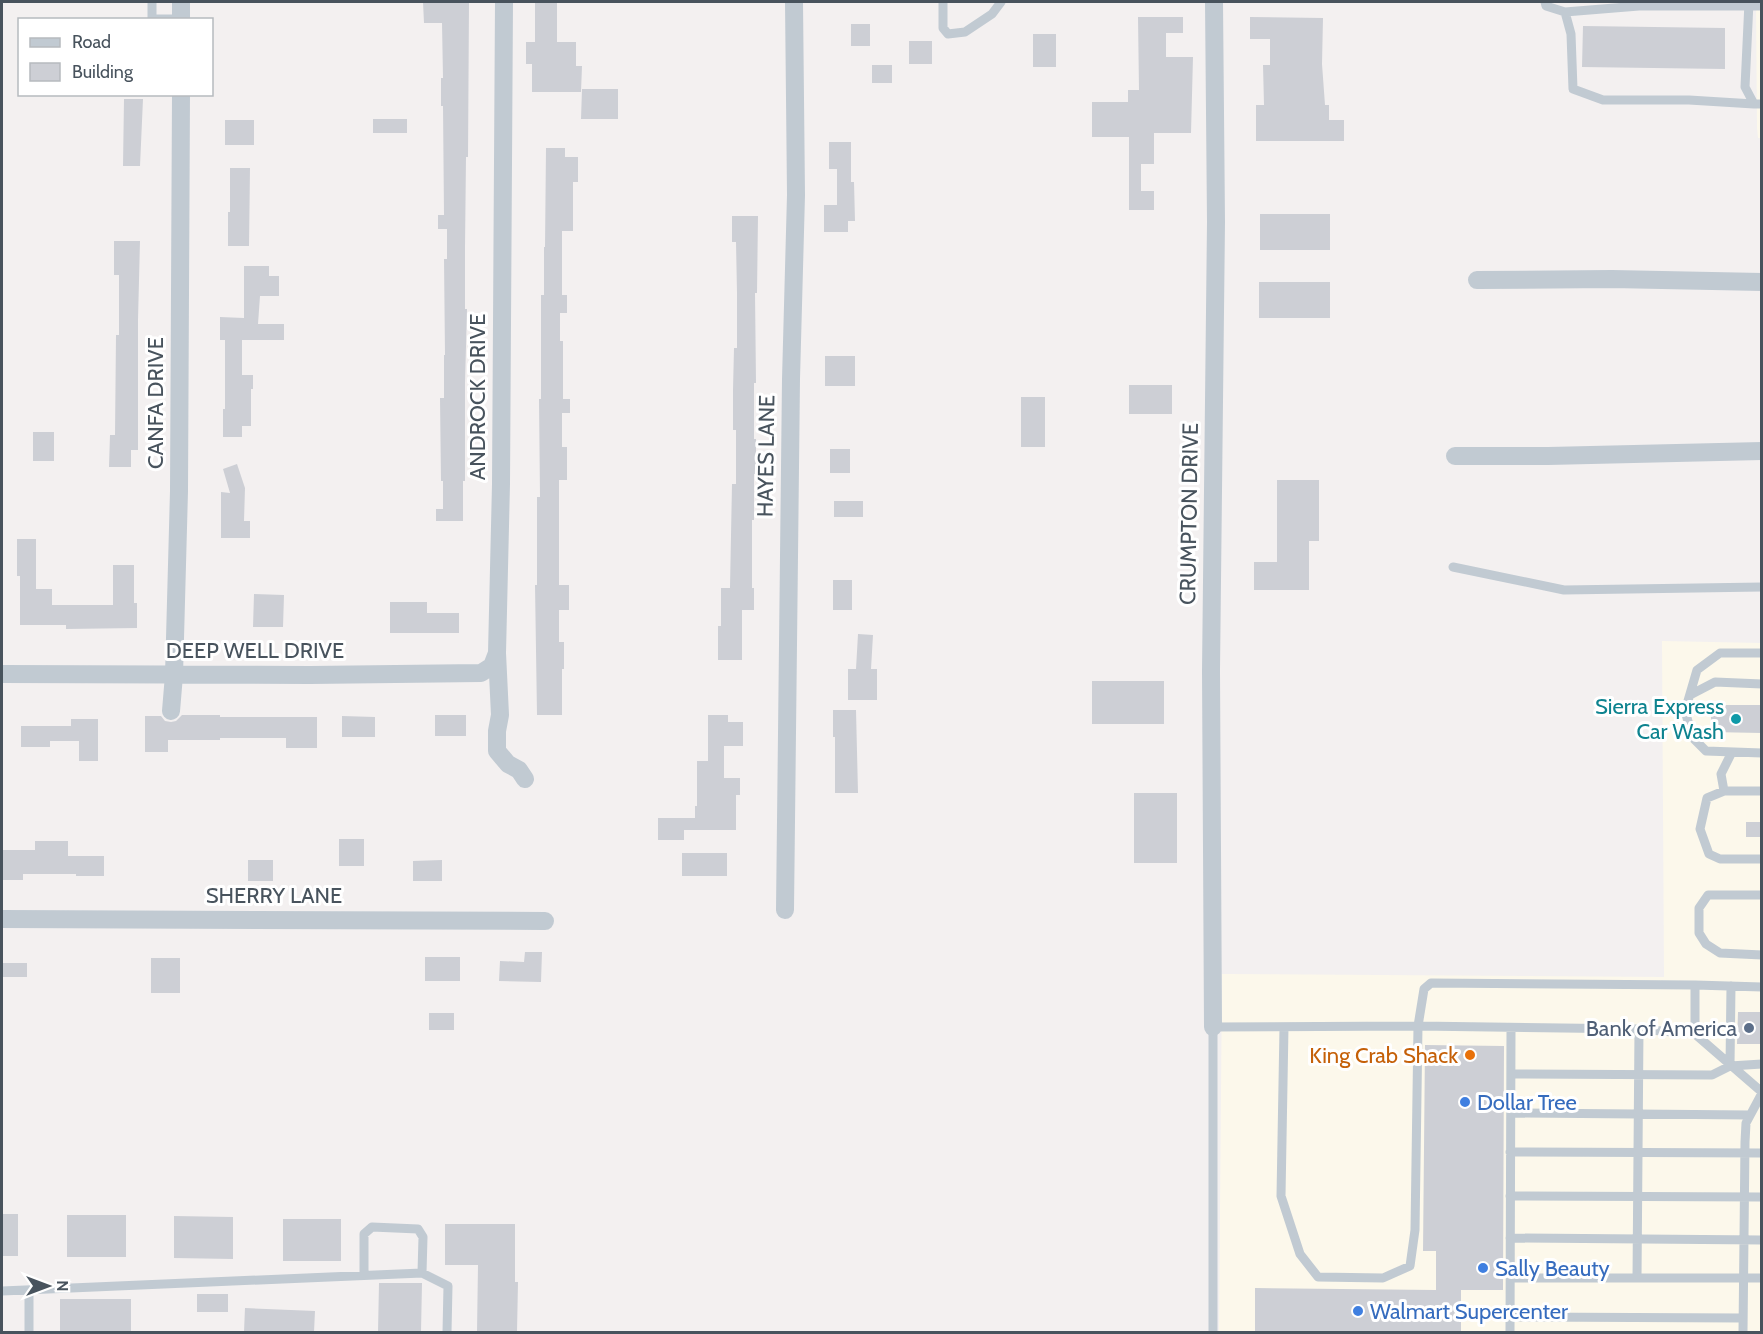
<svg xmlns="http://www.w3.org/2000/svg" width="1763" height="1334" viewBox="0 0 1763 1334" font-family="Cabin,sans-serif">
  <rect width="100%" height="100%" fill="#f3f0f0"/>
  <!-- commercial -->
  <path fill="#fcf8eb" d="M1756,2H1762L1761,138H1758L1757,128Z
    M1662,641L1761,643V1332H1219L1222,974L1664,977Z"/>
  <!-- building -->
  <path fill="#cdcfd5" d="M423,2H469L468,157H466L465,247V309H467L465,383V481H463V521H436V509H443V481H441L440,398H444V355H445L444,259H447V229H438V215H444L443,106H441V78H443L442,23H424Z
    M535,2H557V42H576V66H582L581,92H532V64H526V42H535Z
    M1138,17H1183V33H1166V57H1193L1191,133H1154V164H1141V191H1154V210H1129V137H1092V102H1128V90H1139Z
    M1250,17L1323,18L1322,64L1325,105H1329V120H1344V141H1256V105H1264L1263,65H1270V39H1250Z
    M851,24H870V46H851Z
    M1583,26L1725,28V69L1582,67Z
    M1033,34H1056V67H1033Z
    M909,41H932V64H909Z
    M872,65H892V83H872Z
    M582,89H618V119H581Z
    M124,99H143L140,166H123Z
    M373,119H407V133H373Z
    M225,120H254V145H225Z
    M829,142H851V182H854L855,221H848V232H824V205H837V169H829Z
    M546,148H565V157H578V182H573V231H562V295H567V313H560V341H563V399H570V413H562V447H567V480H559V585H569V610H559V642H564V669H562V715H537L535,585H537V497H540L539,399H541V295H544V247H545Z
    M230,168H250L249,246H228V212H230Z
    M1260,214H1330V250H1260Z
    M732,216H758L757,293H755L756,383H754V439H756V474H754V520H752V588H754V610H742V660H718V626H721V588H730L732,484H736V430H733V390L734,348H737V293L736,242H732Z
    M114,241H140L138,320V450H131V467H109L110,435H115L116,335H119V275H114Z
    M244,266H269V276H279V296H260L258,324H284V340H242V375H253V389H251V426H242V437H223V409H225V340H220V317L244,318Z
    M1259,282H1330V318H1259Z
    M825,356H855V386H825Z
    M1129,385H1172V414H1129Z
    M1021,397H1045V447H1021Z
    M33,432H54V461H33Z
    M830,449H850V473H830Z
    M237,464L245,488L244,521H250V538H221V492L230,493L223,469Z
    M1277,480H1319V541H1309V590H1254V562H1277Z
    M834,501H863V517H834Z
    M17,539H36V589H52V605H113V565H134V603H137V628L66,629V625H20V576H17Z
    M833,580H852V610H833Z
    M254,594L284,595L283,627H253Z
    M390,602H427V613H459V633H390Z
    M858,634L873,635L871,669H877V700H848V669H856Z
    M1092,681H1164V724H1092Z
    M1711,705H1761V733L1711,732Z
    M833,710H856L858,793H835V737H833Z
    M182,715H220V717H317V748H286V738H220V740H168V752H145V716H161L165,721L171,722L176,721Z
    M435,715H466V736H435Z
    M708,715H728V722H743V746H724V778H740V795H736V830H684V840H658V818H695V806H697V761H708Z
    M342,716L375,717V737H342Z
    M71,719H98V761H79V741H50V747H21V726H71Z
    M1134,793H1177V863H1134Z
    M1746,822H1761V837H1746Z
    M339,839H364V866H339Z
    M35,841H68V856H104V876H76V874H23V880H2V850H35Z
    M682,853H727V876H682Z
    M248,860H273V881H248Z
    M442,860V881H413V861Z
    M525,952H542L541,982L499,981L500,961L524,962Z
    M425,957H460V981H425Z
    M151,958H180V993H151Z
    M2,963H27V977H2Z
    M1738,1012H1761V1044H1737Z
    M429,1013H454V1030H429Z
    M1425,1045L1504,1046L1503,1290H1461V1332H1255V1288L1436,1290V1251H1423Z
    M2,1214H18V1256H2Z
    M67,1215H126V1257H67Z
    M174,1216L233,1217V1259L174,1258Z
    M283,1219H341V1261H283Z
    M445,1224H515V1282H518L517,1332H477L478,1265H445Z
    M379,1283H422L421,1332H378Z
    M197,1294H228V1312H197Z
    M60,1299H131V1332H60Z
    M245,1308L315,1311L314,1332H244Z"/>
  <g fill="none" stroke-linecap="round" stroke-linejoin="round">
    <!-- service -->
    <path stroke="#c1cad2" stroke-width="9" d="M152,2V19H181
      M943,2V28L948,34L965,32L992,14L1001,2
      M1545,2L1546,6L1565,12L1571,34L1573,89L1603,100H1689L1754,104
      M1639,2V6H1762
      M1749,2L1745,87L1754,104H1762
      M1565,12L1639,6
      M1453,567L1564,590L1762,587
      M1762,653H1720L1697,670L1685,711L1693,738L1706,751L1762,753
      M1690,695L1715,682L1762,684
      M1732,752L1721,774L1724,791L1707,798L1700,829L1709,854L1720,859H1762
      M1724,791H1762
      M1762,895H1708L1699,908V933L1706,944L1720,953L1762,955
      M1284,1027L1281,1196L1300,1254L1318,1277L1383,1278L1410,1266L1415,1230L1418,1026L1424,989L1431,983L1695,985L1762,987
      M1695,1034V985
      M1730,1066L1731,986
      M1511,1074L1712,1075L1730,1066L1762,1064
      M1511,1113L1750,1115
      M1510,1152L1762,1153
      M1510,1196L1762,1197
      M1510,1238L1762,1240
      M364,1275V1234L372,1227L418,1229L423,1237L422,1273
      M1510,1278H1762
      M1637,1278L1639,1029
      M2,1291L422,1273L448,1286L447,1332
      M1510,1317L1743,1318
      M29,1332V1290
      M1213,1332V1027L1418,1026L1639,1029L1695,1034L1762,1092
      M1510,1332L1511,1028
      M1743,1332L1745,1142L1746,1123L1762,1093"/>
    <!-- minor -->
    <path stroke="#c1cad2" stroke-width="18" d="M504,2L501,484L497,653L500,715L497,731V751L508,764L519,770L525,779
      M181,20V2
      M1477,280L1612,279L1762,282
      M1455,456H1548L1762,451
      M2,674L310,675L481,673L492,666L497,653
      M171,711L174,675L179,491L181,94
      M785,910L791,379L796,195L794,2
      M2,919L545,921
      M1213,1027L1211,671L1216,222L1214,2"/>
  </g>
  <!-- markers -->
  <circle fill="#0f9aa8" stroke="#fff" stroke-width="2" cx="1736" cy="719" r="6"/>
  <circle fill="#5c6f8a" stroke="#fff" stroke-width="2" cx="1749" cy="1028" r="6"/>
  <circle fill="#e8710a" stroke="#fff" stroke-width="2" cx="1470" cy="1055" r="6"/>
  <g fill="#3f7fe0" stroke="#fff" stroke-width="2">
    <circle cx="1465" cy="1102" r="6"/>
    <circle cx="1483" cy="1268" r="6"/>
    <circle cx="1358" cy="1311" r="6"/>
  </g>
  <g text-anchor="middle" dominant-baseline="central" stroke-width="6" stroke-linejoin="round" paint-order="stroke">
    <!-- street labels -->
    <g font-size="22" fill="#48535d" stroke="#fff">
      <text transform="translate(477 397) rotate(-90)">ANDROCK DRIVE</text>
      <text transform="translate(155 403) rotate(-90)">CANFA DRIVE</text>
      <text transform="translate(766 456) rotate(-89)">HAYES LANE</text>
      <text transform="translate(1189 514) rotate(-89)">CRUMPTON DRIVE</text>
      <text x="255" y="650">DEEP WELL DRIVE</text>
      <text x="274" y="895">SHERRY LANE</text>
    </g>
    <!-- culture labels -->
    <g font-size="22" fill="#0d838f" stroke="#fff" text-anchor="end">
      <text x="1724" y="706">Sierra Express<tspan x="1724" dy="25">Car Wash</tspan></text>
    </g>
    <!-- service labels -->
    <g font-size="22" fill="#4e5e75" stroke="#fff" text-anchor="end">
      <text x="1737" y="1028">Bank of America</text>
    </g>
    <!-- food labels -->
    <g font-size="22" fill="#c56008" stroke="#fff" text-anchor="end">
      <text x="1458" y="1055">King Crab Shack</text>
    </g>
    <!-- shop labels -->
    <g font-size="22" fill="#366cbe" stroke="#fff" text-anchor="start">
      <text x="1477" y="1102">Dollar Tree</text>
      <text x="1495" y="1268">Sally Beauty</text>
      <text x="1370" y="1311">Walmart Supercenter</text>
    </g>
  </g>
  <!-- border -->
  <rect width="1763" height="1334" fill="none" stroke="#48535d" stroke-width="6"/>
  <!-- legend -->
  <rect x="18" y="18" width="195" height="78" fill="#ffffff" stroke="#b6babe" stroke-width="1.5"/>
  <rect x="30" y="38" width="30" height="9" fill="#c1cad2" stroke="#b6babe" stroke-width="1.5"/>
  <text x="72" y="48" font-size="18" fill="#48535d">Road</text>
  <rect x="30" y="63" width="30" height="18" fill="#cdcfd5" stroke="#b6babe" stroke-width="1.5"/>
  <text x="72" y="78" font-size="18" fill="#48535d">Building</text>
  <!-- north arrow -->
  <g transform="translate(48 1286) rotate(90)" stroke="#ffffff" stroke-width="4.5" paint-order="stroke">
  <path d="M0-4.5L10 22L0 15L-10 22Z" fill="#48535d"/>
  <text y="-9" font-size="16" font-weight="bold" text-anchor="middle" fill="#48535d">N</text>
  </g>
</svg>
